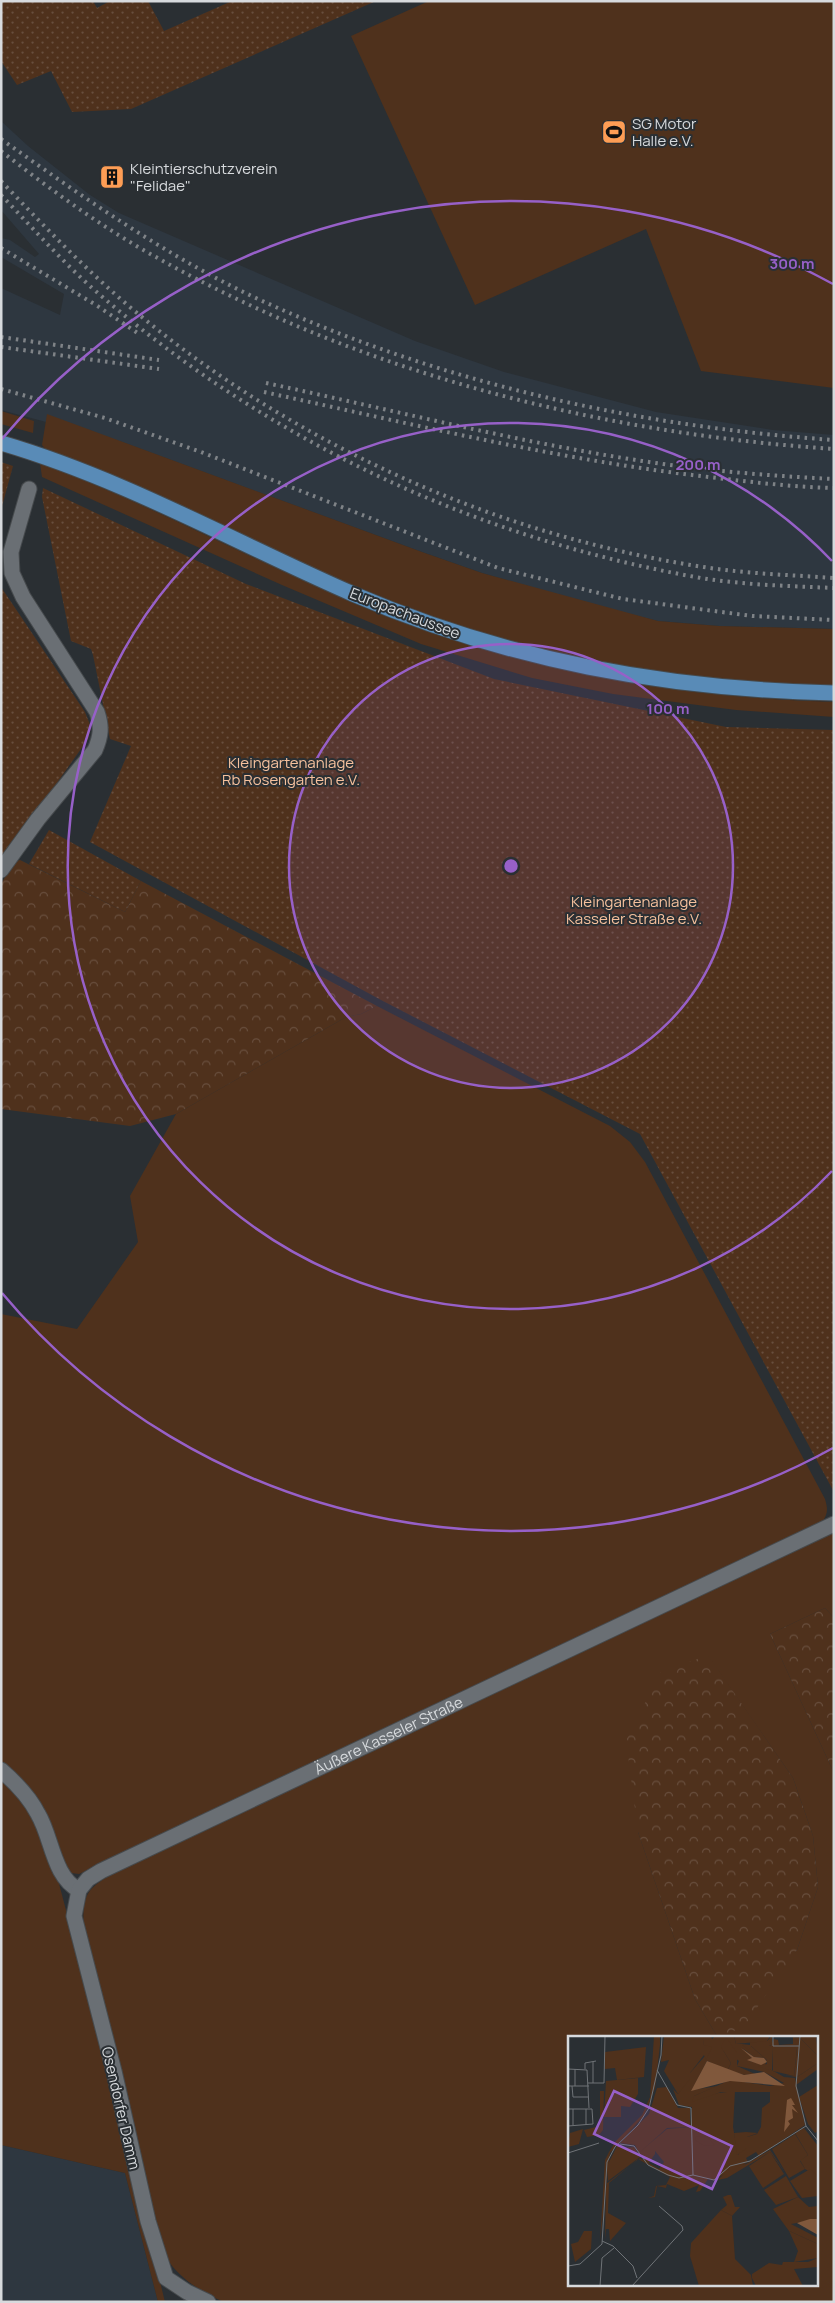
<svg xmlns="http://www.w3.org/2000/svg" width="835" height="2303" viewBox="0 0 835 2303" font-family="Manrope,sans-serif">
  <defs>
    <pattern id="forest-crowns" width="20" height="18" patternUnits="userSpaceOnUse" patternTransform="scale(1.25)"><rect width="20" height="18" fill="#4f311c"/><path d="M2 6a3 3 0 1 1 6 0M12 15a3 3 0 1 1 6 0" fill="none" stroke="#684e3d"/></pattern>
    <pattern id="garden-dots" width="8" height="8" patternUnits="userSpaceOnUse" patternTransform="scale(1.25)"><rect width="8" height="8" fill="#4f311c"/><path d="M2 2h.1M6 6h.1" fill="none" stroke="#684e3d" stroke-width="1.8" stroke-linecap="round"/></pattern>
  </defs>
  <rect width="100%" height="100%" fill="#2a2f33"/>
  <!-- built -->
  <path fill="#2e3740" d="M1,121L28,146L90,195L119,213L415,341L504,372L656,412L773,430L834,435V629L719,626L658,621L590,604L482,573L422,552L122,442L85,430L84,432L1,410V288L60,315L64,294L1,257V238L10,240L35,257L39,254L1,210Z
    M1,2145L125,2173L158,2302H1Z"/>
  <!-- grass -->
  <path fill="#4f311c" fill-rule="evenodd" d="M429,1H834V388L701,371L646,229L475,305L351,36Z
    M1,411L34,421L33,433L1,424Z
    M47,414L422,552L482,573L658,621L719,626L834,629V686C803,685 772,685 742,682C626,673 510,647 401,605C280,558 167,494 45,449L42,445Z
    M40,463C147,503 247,557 351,602C506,668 666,697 834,702V717L736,710L613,694L532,678L421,644L282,585L42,477Z
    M377,1006L610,1126L630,1142L645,1162L825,1499C828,1509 828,1514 822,1522L79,1874L71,1873L1,1764V1314L77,1329L138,1242L130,1196L176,1114L346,1017L361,1014Z
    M834,1531V1618L825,1608L770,1634L834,1773V2302H224C203,2293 178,2278 166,2257C163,2251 161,2242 158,2235L84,1930C81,1890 89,1888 122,1868ZM708,1656L793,1778L813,1836L818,1887L797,1950L717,2036L695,1999L638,1832ZM569,2037H816V2284H569Z
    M1,1774L30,1809L57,1876L105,2058L165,2302H158L125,2173L1,2145Z"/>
  <!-- forest -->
  <path fill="url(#forest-crowns)" d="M20,860L125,912L141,881L377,1006L361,1014L346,1017L176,1114L130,1126L1,1109V884L14,862Z
    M825,1608L834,1618V1773L770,1634Z
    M708,1655L793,1778L813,1836L818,1887L797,1950L743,2028L717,2036L695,1999L638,1832L626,1740L661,1672Z"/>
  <!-- garden -->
  <path fill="url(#garden-dots)" d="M1,1H93L97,8L110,1H148L164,31L232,1H376L131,109L72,112L51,71L17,85L1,61Z
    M1,462L13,466L1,510Z
    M43,488L246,584L494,679L726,727L834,730V1492L640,1134L381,1000L90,842L131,746L110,739L93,655L91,649L71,641L42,497Z
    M1,587L85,712L91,727L88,739L1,862Z
    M49,830L141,881L125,912L29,864Z"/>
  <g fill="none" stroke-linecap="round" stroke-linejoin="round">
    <defs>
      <g id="minor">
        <path d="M1,870L38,819L95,750C101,736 102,727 97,712L23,597L12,573L11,552L29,489"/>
        <path d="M1,1770C16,1783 29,1796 38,1814C52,1837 53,1877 79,1890"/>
        <path id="s1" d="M208,2302L187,2292L166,2278L148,2221L114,2071L74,1916L79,1890L88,1879L101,1871L834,1524"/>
      </g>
      <path id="major" d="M1,443C124,479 236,543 353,594C510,661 664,689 834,693"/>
    </defs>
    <!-- minor casing -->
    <use href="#minor" stroke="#464a4d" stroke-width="17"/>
    <!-- major casing -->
    <use href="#major" stroke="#464a4d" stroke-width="17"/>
    <!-- minor -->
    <use href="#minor" stroke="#6a6f74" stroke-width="15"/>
    <!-- major -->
    <use href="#major" stroke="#598bb7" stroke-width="15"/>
    <!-- rail -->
    <path stroke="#7f8387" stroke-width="4" stroke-dasharray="2.5 5" stroke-linecap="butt" d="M1,139C83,197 166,256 258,299C441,383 633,426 834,440
      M1,151C50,189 100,226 154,256C362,373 596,433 834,449
      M1,181C43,225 84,268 131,308C294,445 499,537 710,568C751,574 793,575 834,578
      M1,195C31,226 59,258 91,287C265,440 473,538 701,578C744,585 790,586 834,588
      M1,248L96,305L139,334
      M1,337L159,360
      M1,347L159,369
      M266,383C393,410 520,443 649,462C710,471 772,476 834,479
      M1,389L105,418L201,452L498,568L623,599L752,616L834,620
      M264,392C412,424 559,460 709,477C751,482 792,487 834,488"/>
  </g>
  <!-- distance rings -->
  <circle cx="511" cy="866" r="222" fill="#9760c8" fill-opacity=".12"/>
  <g fill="none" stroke="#9760c8" stroke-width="2.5">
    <circle cx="511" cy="866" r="222"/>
    <path d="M832 1171A443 443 0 1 1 832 561"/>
    <path d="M833 1448A665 665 0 0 1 2 1293M2 439A665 665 0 0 1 833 284"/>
  </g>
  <!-- icons -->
  <defs>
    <symbol id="stadium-square" viewBox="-11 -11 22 22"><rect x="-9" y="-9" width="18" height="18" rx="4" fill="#fd9d55" stroke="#2a2f33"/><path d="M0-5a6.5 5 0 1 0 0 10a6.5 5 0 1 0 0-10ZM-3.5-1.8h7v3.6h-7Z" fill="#111"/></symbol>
    <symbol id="building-square" viewBox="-11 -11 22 22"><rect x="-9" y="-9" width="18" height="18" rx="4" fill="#fd9d55" stroke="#2a2f33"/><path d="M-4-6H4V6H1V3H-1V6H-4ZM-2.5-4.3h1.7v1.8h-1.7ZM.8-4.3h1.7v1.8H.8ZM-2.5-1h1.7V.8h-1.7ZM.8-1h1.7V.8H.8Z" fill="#111"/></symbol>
  </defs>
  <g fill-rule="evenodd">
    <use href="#stadium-square" x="600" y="118" width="28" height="28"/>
    <use href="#building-square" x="98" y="163" width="28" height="28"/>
  </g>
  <g text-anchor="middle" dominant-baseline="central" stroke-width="4" stroke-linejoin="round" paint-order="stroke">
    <!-- poi labels -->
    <g font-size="15" fill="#d7dadd" stroke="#2a2f33" text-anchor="start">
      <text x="632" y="123">SG Motor<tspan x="632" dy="17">Halle e.V.</tspan></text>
      <text x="130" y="168">Kleintierschutzverein<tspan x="130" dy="17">"Felidae"</tspan></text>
    </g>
    <!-- street labels -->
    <g font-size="15" fill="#d7dadd" stroke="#2a2f33">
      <text transform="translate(405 613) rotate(21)">Europachaussee</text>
      <text stroke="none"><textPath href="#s1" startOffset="796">Äußere Kasseler Straße</textPath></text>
      <text transform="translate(121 2108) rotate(77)">Osendorfer Damm</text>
    </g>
    <!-- park labels -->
    <g font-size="15" fill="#f6c19d" stroke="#2a2f33">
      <text x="291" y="762">Kleingartenanlage<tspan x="291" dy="17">Rb Rosengarten e.V.</tspan></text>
      <text x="634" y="901">Kleingartenanlage<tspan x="634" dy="17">Kasseler Straße e.V.</tspan></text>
    </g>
  </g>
  <!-- overview -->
  <g transform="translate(568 2036)">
    <rect width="250" height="250" fill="#2a2f33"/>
    <path d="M86,0H92V9L87,52L76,80L42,117L32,206L37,124L41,116L48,105L74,79L82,61ZM134,0H143L144,3L147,0H166L168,8H182L174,9L183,10L199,24L197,29L201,34L200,5L204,0V9L201,10H205L202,12V33L216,41L227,42L237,89L191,120L188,116L178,122L180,126L145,144L148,145L140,143L132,155L128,156L131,149L116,155L99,148L98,152L89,150L87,161L80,162L86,160L88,150L98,149L102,141L70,123L41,147L40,177L58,187L42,205L41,193H38L37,204L38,148L72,122L91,133L96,126L87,115V103L99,93L122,91L124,71L111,69L105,53L110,58L121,38L137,20L141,13L136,9ZM174,12L186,21L196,22L199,26L193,28L182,25L184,22ZM155,14L171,25L169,30L196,36L216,47L202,50V66L194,72L193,91L189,98L179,101L170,119L165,91L167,55L126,60L150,50L124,54L139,25L160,34L163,27ZM222,0H248L250,20L232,2ZM250,27V33L228,49L229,41ZM70,42V58L62,71L53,70V81H36L38,45ZM160,159H163L167,171H172L164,180L153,174L159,169L155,161ZM230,161L241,171L250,170V183L223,188L250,202V208L221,195L205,173ZM16,195H24L23,213L7,226L3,208L10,206ZM250,222V231L226,233L235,250H188L184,242V238L201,227L214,229L215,226H240Z" fill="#4f311c" fill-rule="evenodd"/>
    <path d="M96,0H135L136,9L144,11L138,24L136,19L122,37V43L110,58L96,35L101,24L93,26ZM204,0L203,9L201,6V34L190,30L199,28V24L183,10L181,14L174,9H182V5H199ZM158,1L169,17V30L187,38L176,39L160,34L163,27L153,11ZM225,1L232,2L250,20V27L229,41L215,39L226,40L229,12H205L204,35L202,33V11L206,3L210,4L211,9L225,8ZM162,44L202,50V56H153L124,66L126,60ZM236,92L250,110V140L237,133L232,124L240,119L227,97ZM166,97L178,96L190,97L179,101V112L169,119ZM139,100L147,110L135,109L127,104L128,101ZM87,103V118L80,128L70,117ZM202,114L218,138L202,116L159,142L150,144L163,130L178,128ZM153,174L164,180L167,223L183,239L185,250H131L122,220L123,207ZM221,195L250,208V222L226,226L230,215Z" fill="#4f311c"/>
    <path d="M166,0H201V2L199,5L168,8ZM78,11L76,41L49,44L47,32L37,33V16ZM205,12H229L226,40L205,35ZM250,49V95L247,97L240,88L231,61ZM99,51L110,72H122V91L99,92L71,117L67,109L52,107L81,78L89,52ZM32,55H36L35,94L31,99L19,101L16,94L32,90ZM15,93L11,108L0,111L2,97ZM227,98L240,119L232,125L237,133L221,142L204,113ZM50,108L55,112L66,111L72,121L40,145V128ZM202,116L216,138L195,152L181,130ZM242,133L250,140V160L234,162L222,145ZM218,140L230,161L208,169L196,154Z" fill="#4f311c"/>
    <path d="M173,12L186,21L196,22L199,26L193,29L179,24L184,22ZM139,25L176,39L196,36L217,50L162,45L123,55ZM223,62L227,69H224L230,77L224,73L225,82L220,85L222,88L216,96L219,64ZM242,183H250V199L229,187Z" fill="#80583c"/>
    <path fill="none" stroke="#6f7377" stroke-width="1" d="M205,0V10H231M232,0L228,50L238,90L250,105M25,26V47M0,33L19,34L21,72M7,33V50M17,33V27L28,25M89,34L109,69L123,72L125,139M20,47H36L37,0M0,50H21M4,50L5,61H21M0,73H24L25,88L0,90M5,73V89M18,73V89M52,108L66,110L80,129L100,139L111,142L125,139L146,144L162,130L182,125L238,90M0,117L31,107M34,205L45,210L65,230L69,242M0,230L12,228L34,208L39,126L47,111L70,89L81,72L93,19L94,0M32,250L34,222L46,212M64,250L115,194L114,190L91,170"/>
    <path fill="#9760c8" fill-opacity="0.15" stroke="#9760c8" stroke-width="2.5" d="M46,55L164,110L144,153L26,98Z"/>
    <rect width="250" height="250" fill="none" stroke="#d7dadd" stroke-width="2.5"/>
  </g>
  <circle cx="511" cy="866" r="8" fill="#9760c8" stroke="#2a2f33" stroke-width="2.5"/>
  <g font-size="15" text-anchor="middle" font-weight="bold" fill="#9760c8" stroke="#2a2f33" stroke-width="4" stroke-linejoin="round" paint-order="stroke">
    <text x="792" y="269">300 m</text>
    <text x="698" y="470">200 m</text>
    <text x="668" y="714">100 m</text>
  </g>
  <!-- border -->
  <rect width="835" height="2303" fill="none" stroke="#d7dadd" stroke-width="5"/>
</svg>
